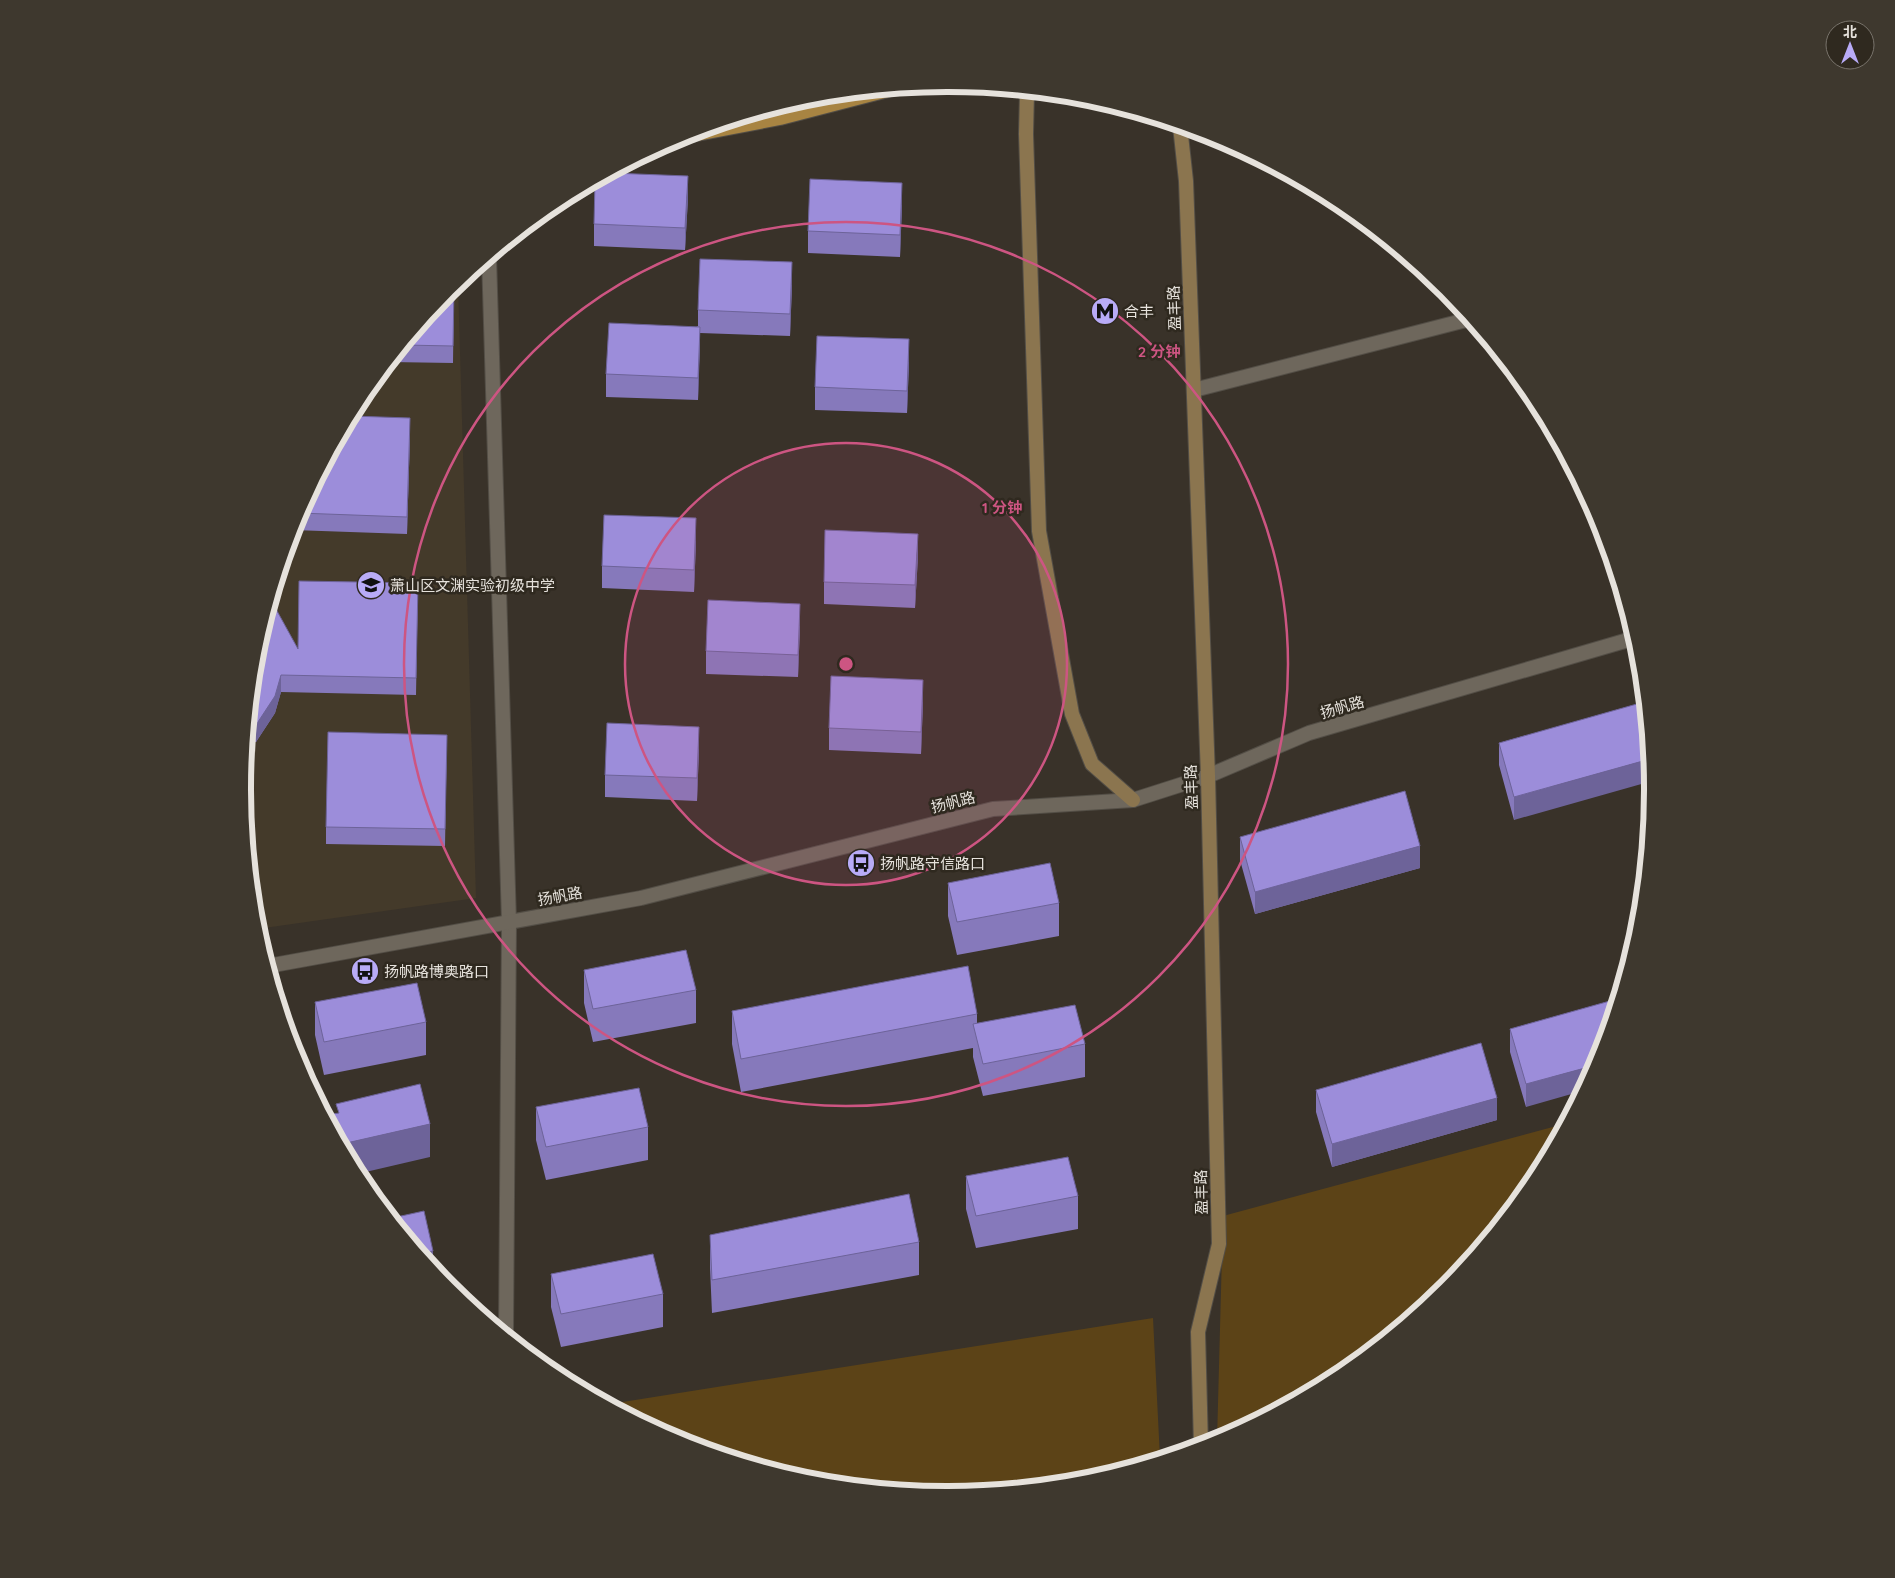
<svg xmlns="http://www.w3.org/2000/svg" width="1895" height="1578" viewBox="0 0 1895 1578" font-family="Quicksand,'Noto Sans SC',sans-serif">
  <rect width="100%" height="100%" fill="#393229"/>
  <!-- built -->
  <path fill="#443a2a" d="M458,283L476,898L257,929L242,789L256,651L296,519L361,397L449,290Z"/>
  <!-- green -->
  <path fill="#5c4317" d="M1564,1124L1534,1181L1446,1288L1339,1376L1217,1441L1223,1216Z
    M1153,1318L1160,1458L1085,1481L947,1494L810,1481L677,1440L610,1404Z"/>
  <g fill="none" stroke-linecap="round" stroke-linejoin="round">
    <defs>
      <path id="minor" d="M489,257L509,922L506,1335
        M1194,390L1470,319"/>
      <path id="tertiary" d="M268,966L641,898L993,809L1133,800L1208,776L1309,733L1635,638"/>
      <path id="secondary" d="M1027,92L1026,134L1039,531L1072,714L1092,764L1133,800
        M1180,126L1186,181L1208,776L1219,1244L1198,1332L1201,1446"/>
      <path id="primary" d="M676,138L780,118L888,90"/>
    </defs>
    <!-- minor casing -->
    <use href="#minor" stroke="#534e46" stroke-width="16"/>
    <!-- tertiary casing -->
    <use href="#tertiary" stroke="#534e46" stroke-width="16"/>
    <!-- secondary casing -->
    <use href="#secondary" stroke="#534e46" stroke-width="16"/>
    <!-- primary casing -->
    <use href="#primary" stroke="#534e46" stroke-width="16"/>
    <!-- minor -->
    <use href="#minor" stroke="#6e675c" stroke-width="14"/>
    <!-- tertiary -->
    <use href="#tertiary" stroke="#6e675c" stroke-width="14"/>
    <!-- secondary -->
    <use href="#secondary" stroke="#8b754f" stroke-width="14"/>
    <!-- primary -->
    <use href="#primary" stroke="#a88442" stroke-width="14"/>
  </g>
  <!-- wall -->
  <path fill="#8679bb" d="M688,198L685,250L594,246V224Z
    M902,205L900,257L808,253V231Z
    M792,285L790,336L700,333L698,400L606,397V374L698,326V310Z
    M454,286L453,363L390,362L449,290Z
    M909,362L907,413L815,410V387Z
    M351,416L410,435L407,534L293,530L296,519Z
    M696,541L694,592L602,588V566Z
    M918,556L915,608L824,604V582Z
    M418,583L416,695L281,692L275,713L256,742H247L256,651L298,649Z
    M800,626L798,677L706,674V651Z
    M923,702L921,754L829,750V728Z
    M1644,702L1514,820L1499,765V743Z
    M447,735L445,846L326,844V827Z
    M699,749L697,801L605,797V775Z
    M1240,837L1420,868L1255,914L1240,860Z
    M948,883L1059,903V936L957,955L948,916Z
    M584,970L696,990V1023L593,1042L584,1003Z
    M1617,999L1526,1107L1510,1052V1029Z
    M315,1002L426,1022V1055L324,1075L315,1035Z
    M732,1011L977,1014V1023L1085,1044V1077L983,1096L973,1057V1048L741,1092L732,1044Z
    M1316,1090L1497,1120L1332,1167L1316,1112Z
    M536,1107L648,1127V1160L546,1180L536,1140Z
    M966,1176L1078,1196V1229L976,1248L966,1209Z
    M710,1235L919,1242V1275L712,1313L710,1268Z
    M551,1274L663,1294V1327L561,1347L551,1307Z"/>
  <!-- shaded-wall -->
  <path fill="#6d6399" d="M688,176V198L685,250V228Z
    M902,183V205L900,257V235Z
    M792,262V285L790,336V314Z
    M700,327V349L698,400V378Z
    M909,339V362L907,413V391Z
    M410,418V435L407,534V517Z
    M696,518V541L694,592V570Z
    M918,534V556L915,608V585Z
    M800,604V626L798,677V655Z
    M281,675V692L275,713L256,742V725Z
    M923,680V702L921,754V732Z
    M699,727V749L697,801V778Z
    M1650,759L1652,781L1514,820V797Z
    M1420,846V868L1255,914V892Z
    M1596,1065L1582,1091L1526,1107V1084Z
    M1497,1098V1120L1332,1167V1144Z
    M430,1124V1157L357,1174L342,1144Z
    M433,1251V1269L421,1253Z"/>
  <!-- building -->
  <path fill="#9c8dda" stroke="#6d6399" d="M611,173L688,176L685,228L594,224L595,181Z
    M810,179L902,183L900,235L808,231Z
    M700,259L792,262L790,314L698,310Z
    M454,286L453,346L404,345L449,290Z
    M609,323L700,327L698,378L606,374Z
    M817,336L909,339L907,391L815,387Z
    M351,416L410,418L407,517L299,513Z
    M604,515L696,518L694,570L602,566Z
    M825,530L918,534L915,585L824,582Z
    M299,581L418,583L416,678L281,675L275,696L256,725H249L256,651L271,600L298,649Z
    M708,600L800,604L798,655L706,651Z
    M831,676L923,680L921,732L829,728Z
    M1644,702L1650,759L1514,797L1499,743Z
    M607,723L699,727L697,778L605,775Z
    M328,732L447,735L445,829L326,827Z
    M1405,791L1420,846L1255,892L1240,837Z
    M1050,863L1059,903L957,922L948,883Z
    M686,950L696,990L593,1009L584,970Z
    M968,966L977,1014L741,1059L732,1011Z
    M417,983L426,1022L324,1042L315,1002Z
    M1617,999L1599,1059L1596,1065L1526,1084L1510,1029Z
    M1075,1005L1085,1044L983,1064L973,1024Z
    M1481,1043L1497,1098L1332,1144L1316,1090Z
    M420,1084L430,1124L342,1144L326,1115L339,1113L336,1104Z
    M639,1088L648,1127L546,1147L536,1107Z
    M1068,1157L1078,1196L976,1216L966,1176Z
    M909,1194L919,1242L712,1280L710,1235Z
    M424,1211L433,1251L421,1253L392,1218Z
    M653,1254L663,1294L561,1314L551,1274Z"/>
  <!-- distance rings -->
  <circle cx="846" cy="664" r="221" fill="#cd5582" fill-opacity=".12"/>
  <g fill="none" stroke="#cd5582" stroke-width="2.5">
    <circle cx="846" cy="664" r="221"/>
    <circle cx="846" cy="664" r="442"/>
  </g>
  <!-- icons -->
  <defs>
    <symbol id="metro-disc" viewBox="-11 -11 22 22"><circle r="9.5" fill="#b8abf7" stroke="#2f291f"/><path d="M-5.5 5V-5H-3L0 0L3-5H5.5V5H3V-.5L0 4L-3-.5V5Z" fill="#111"/></symbol>
    <symbol id="school-disc" viewBox="-11 -11 22 22"><circle r="9.5" fill="#b8abf7" stroke="#2f291f"/><path d="M0-5L7-2L0 1L-7-2ZM-4 1L0 2.5L4 1V4Q0 6-4 4Z" fill="#111"/></symbol>
    <symbol id="bus-disc" viewBox="-11 -11 22 22"><circle r="9.5" fill="#b8abf7" stroke="#2f291f"/><path d="M-5-6H5V4H4V6H2V4H-2V6H-4V4H-5ZM-3.5-4V0h7V-4ZM-3.5 1.2v1.5H-2V1.2ZM2 1.2v1.5H3.5V1.2Z" fill="#111"/></symbol>
  </defs>
  <g fill-rule="evenodd">
    <use href="#metro-disc" x="1089" y="295" width="32" height="32"/>
    <use href="#school-disc" x="355" y="569" width="32" height="32"/>
    <use href="#bus-disc" x="845" y="847" width="32" height="32"/>
    <use href="#bus-disc" x="349" y="955" width="32" height="32"/>
  </g>
  <g text-anchor="middle" dominant-baseline="central" stroke-width="5" stroke-linejoin="round" paint-order="stroke">
    <!-- street labels -->
    <g font-size="15" fill="#e6e2dc" stroke="#2f291f">
      <text transform="translate(1174 308) rotate(-92)">盈丰路</text>
      <text transform="translate(1342 707) rotate(-16)">扬帆路</text>
      <text transform="translate(1191 787) rotate(-92)">盈丰路</text>
      <text transform="translate(953 802) rotate(-14)">扬帆路</text>
      <text transform="translate(560 896) rotate(-10)">扬帆路</text>
      <text transform="translate(1201 1192) rotate(-91)">盈丰路</text>
    </g>
    <!-- poi labels -->
    <g font-size="15" fill="#e6e2dc" stroke="#2f291f" text-anchor="start">
      <text x="1124" y="311">合丰</text>
      <text x="390" y="585">萧山区文渊实验初级中学</text>
      <text x="880" y="863">扬帆路守信路口</text>
      <text x="384" y="971">扬帆路博奥路口</text>
    </g>
  </g>
  <!-- crop -->
  <path d="M0 0H1895V1578H0ZM947 92H948A696 696 0 0 1 1644 788V790A696 696 0 0 1 948 1486H947A696 696 0 0 1 251 790V788A696 696 0 0 1 947 92Z" fill="#3e382e" fill-rule="evenodd"/>
  <path fill="none" stroke="#e6e2dc" stroke-width="6" d="M947 92H948A696 696 0 0 1 1644 788V790A696 696 0 0 1 948 1486H947A696 696 0 0 1 251 790V788A696 696 0 0 1 947 92Z"/>
  <circle cx="846" cy="664" r="8" fill="#cd5582" stroke="#2f291f" stroke-width="2.5"/>
  <g font-size="15" text-anchor="middle" font-weight="bold" fill="#cd5582" stroke="#2f291f" stroke-width="5" stroke-linejoin="round" paint-order="stroke">
    <text x="1159" y="357">2 分钟</text>
    <text x="1002" y="513">1 分钟</text>
  </g>
  <!-- north arrow -->
  <g transform="translate(1850 45)"><circle r="24" fill="#2f291f" stroke="#78736b"/>
  <path d="M0-4L9 19L0 12L-9 19Z" fill="#b8abf7"/>
  <text y="-8" font-size="14" font-weight="bold" text-anchor="middle" fill="#e6e2dc">北</text>
  </g>
</svg>
